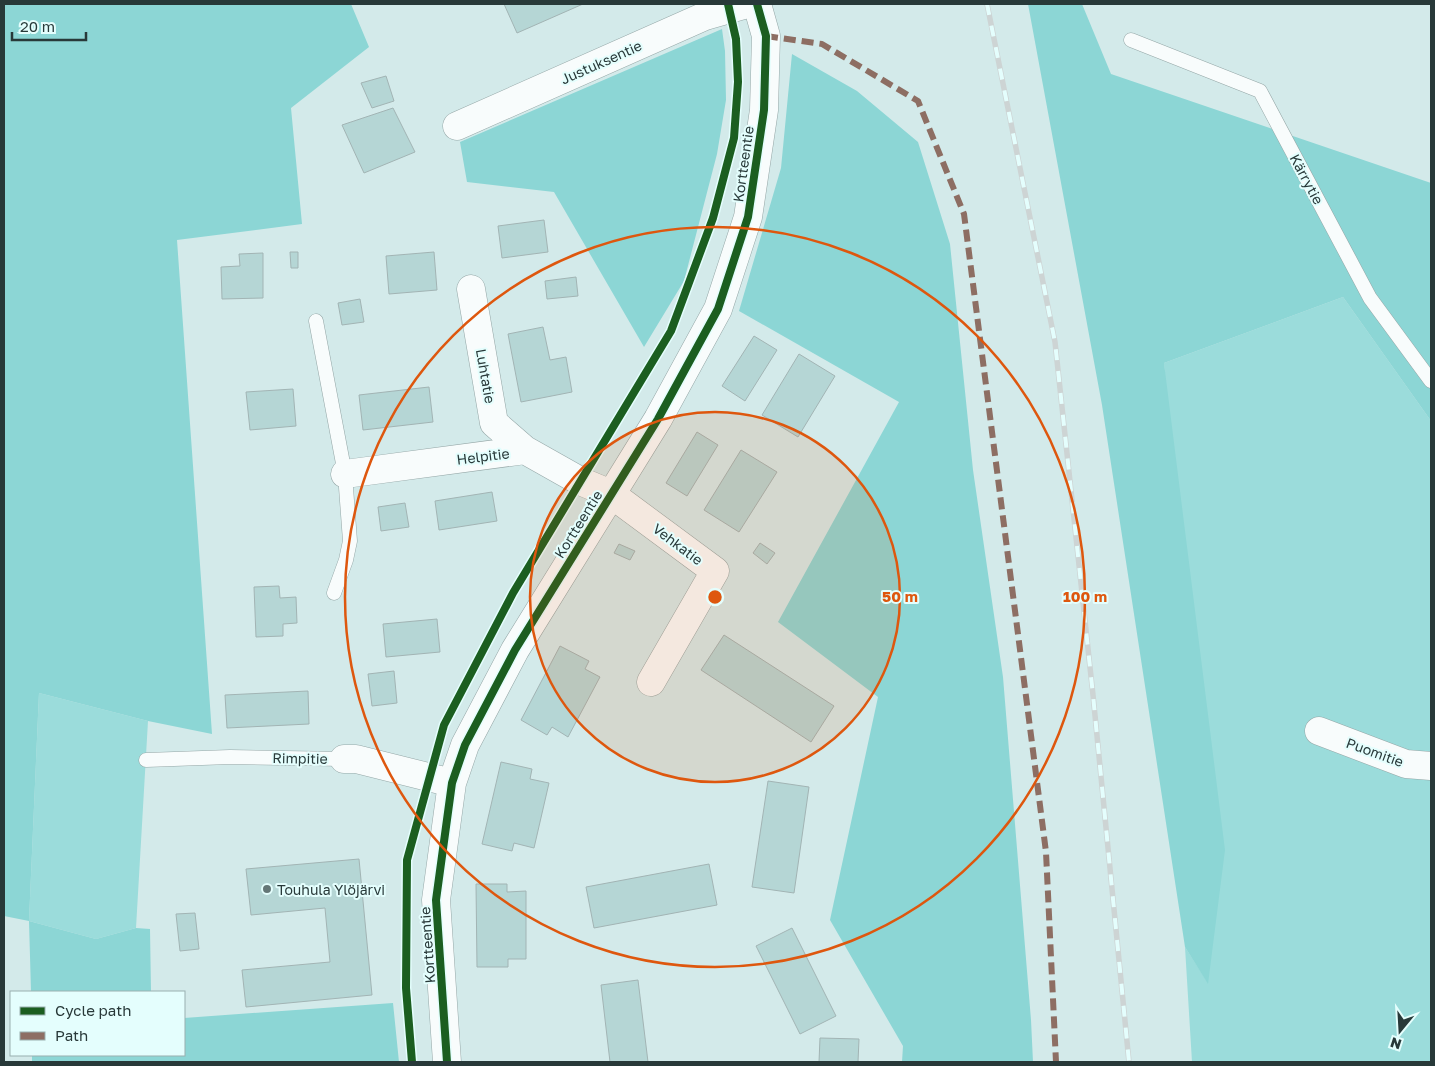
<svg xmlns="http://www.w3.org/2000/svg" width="1435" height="1066" viewBox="0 0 1435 1066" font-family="'Golos Text',sans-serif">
  <rect width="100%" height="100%" fill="#d3eaea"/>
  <!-- green -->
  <path fill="#9bdcdb" d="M1343,297L1431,421V1062H1192L1185,947L1208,983L1164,363Z
    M39,693L148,721L136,928L96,939L29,921Z"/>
  <!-- forest -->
  <path fill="#8cd6d5" d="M4,4H351L369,47L291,108L302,224L177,240L212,734L148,721L39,693L29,921L96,939L136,928L150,929L151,992H31L29,921L4,916Z
    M1028,4H1082L1111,74L1431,183V421L1343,297L1164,363L1225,850L1208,984L1185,947L1102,405Z
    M722,29L725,51L726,100L717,154L684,281L644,347L554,192L467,182L460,142Z
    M792,54L857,91L918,142L950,244L973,470L1003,677L1031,1020L1033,1062H902L903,1046L830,920L878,697L778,622L899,402L739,311L781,168Z
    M393,1003L399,1062H32V1055H184V1018Z"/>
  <!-- building -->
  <path fill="#b5d6d5" stroke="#a2b4b4" d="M504,4H583L517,33Z
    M386,76L394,101L372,108L361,83Z
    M393,108L415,152L364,173L342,125Z
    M544,220L548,252L502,258L498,226Z
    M290,252H298V268H291Z
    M434,252L437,290L389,294L386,256Z
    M263,253V298L222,299L221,267L240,266L239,254Z
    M576,277L578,296L547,299L545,281Z
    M360,299L364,322L342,325L338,303Z
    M543,327L550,360L566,357L572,392L521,402L508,334Z
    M754,336L777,350L745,401L722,386Z
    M799,354L835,376L798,437L762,415Z
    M429,387L433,422L363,430L359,395Z
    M293,389L296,426L250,430L246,392Z
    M697,432L718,445L687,496L666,483Z
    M741,450L777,472L739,532L704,510Z
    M492,492L497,521L439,530L435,501Z
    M405,503L409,527L381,531L378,507Z
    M760,543L775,553L767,564L753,553Z
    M619,544L635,551L630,560L614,553Z
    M279,586L280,598L296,597L297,623L283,624V636L256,637L254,587Z
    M437,619L440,652L386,657L383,624Z
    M724,635L834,706L811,742L701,670Z
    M560,646L589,661L585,669L600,677L568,737L552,727L547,735L521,720Z
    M394,671L397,703L372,706L368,674Z
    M308,691L309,724L227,728L225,695Z
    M501,762L532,769L530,779L549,783L534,848L514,843L512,851L482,844Z
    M768,781L809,787L794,893L752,887Z
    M359,859L372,995L246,1007L242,970L330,962L325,908L251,915L246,869Z
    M709,864L717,905L594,928L586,887Z
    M476,884H507V892L526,891V959H508V967H477Z
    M195,913L199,949L180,951L176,914Z
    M792,928L836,1016L800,1034L756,946Z
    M638,980L648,1062H610L601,985Z
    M820,1038L859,1039L858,1062H819Z"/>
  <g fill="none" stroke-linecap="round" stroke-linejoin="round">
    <defs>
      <path id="service" d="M1131,40L1260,91L1370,298L1431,381
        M316,321L345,474L350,541L346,560L334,593
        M146,760L230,757L344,759"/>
      <path id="minor" d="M457,126L705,16L747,4
        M471,289L494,423L525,450
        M345,474L525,450L580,481L611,494L715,571L651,682
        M1319,731L1406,764L1431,766
        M344,759H356L452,783
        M447,1062L436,900L452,783L465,745L515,650L658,419L718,309L748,217L764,110L766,36L757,4"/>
    </defs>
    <!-- service casing -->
    <use href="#service" stroke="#95a7a7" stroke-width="15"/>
    <!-- minor casing -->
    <use href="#minor" stroke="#95a7a7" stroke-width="29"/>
    <!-- service -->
    <use href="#service" stroke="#f8fcfc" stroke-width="14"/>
    <!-- minor -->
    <use href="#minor" stroke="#f8fcfc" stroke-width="28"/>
    <defs>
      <path id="rail" d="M987,4L1055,342L1093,695L1129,1062"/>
    </defs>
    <!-- rail casing -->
    <use href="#rail" stroke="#cdd4d4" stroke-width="5.5"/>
    <!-- rail -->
    <use href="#rail" stroke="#e4fefd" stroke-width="4" stroke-dasharray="11" stroke-linecap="butt"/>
    <!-- quiet -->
    <path stroke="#8d6e63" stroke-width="6" stroke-dasharray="12 6" stroke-linecap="butt" d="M766,36L822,44L918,101L964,214L1046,852L1056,1062"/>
    <defs>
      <path id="cycleway" d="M412,1062L406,988L407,860L444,725L513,593L671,331L713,218L734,138L738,82L736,39L728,4
        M447,1062L436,900L452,783L465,745L515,650L658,419L718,309L748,217L764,110L766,36L757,4"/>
    </defs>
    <!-- cycleway casing -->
    <use href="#cycleway" stroke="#e4fefd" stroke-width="11"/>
    <!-- cycleway -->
    <use href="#cycleway" stroke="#1b5e20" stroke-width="8"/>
  </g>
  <!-- distance rings -->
  <circle cx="715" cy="597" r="185" fill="#de570e" fill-opacity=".12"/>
  <g fill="none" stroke="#de570e" stroke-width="2.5">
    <circle cx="715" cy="597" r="185"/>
    <circle cx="715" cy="597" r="370"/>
  </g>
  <!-- markers -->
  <circle fill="#647777" stroke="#e4fefd" stroke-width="2" cx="267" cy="889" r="5"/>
  <g text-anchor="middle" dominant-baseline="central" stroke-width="4" stroke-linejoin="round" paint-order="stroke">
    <!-- street labels -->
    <g font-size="14" fill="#283939" stroke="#e4fefd">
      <text transform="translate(601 62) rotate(-24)">Justuksentie</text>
      <text transform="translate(743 164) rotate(-82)">Kortteentie</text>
      <text transform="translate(1307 179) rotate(62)">Kärrytie</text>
      <text transform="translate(486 376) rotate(80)">Luhtatie</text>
      <text transform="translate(483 456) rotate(-7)">Helpitie</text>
      <text transform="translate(578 524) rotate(-58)">Kortteentie</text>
      <text transform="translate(678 544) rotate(37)">Vehkatie</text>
      <text transform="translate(1375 752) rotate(20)">Puomitie</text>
      <text transform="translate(300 758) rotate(1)">Rimpitie</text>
      <text transform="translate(427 945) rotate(-94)">Kortteentie</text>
    </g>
    <!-- poi labels -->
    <g font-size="14" fill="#283939" stroke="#e4fefd" text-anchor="start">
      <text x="277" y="889">Touhula Ylöjärvi</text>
    </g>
  </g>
  <circle cx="715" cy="597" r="8" fill="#de570e" stroke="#e4fefd" stroke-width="2.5"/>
  <g font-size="15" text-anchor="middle" font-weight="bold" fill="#de570e" stroke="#e4fefd" stroke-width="4" stroke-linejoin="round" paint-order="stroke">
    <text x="900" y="602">50 m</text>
    <text x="1085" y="602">100 m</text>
  </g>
  <!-- border -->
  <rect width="1435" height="1066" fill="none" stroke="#283939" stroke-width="10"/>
  <!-- legend -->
  <rect x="10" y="991" width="175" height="65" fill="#e4fefd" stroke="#99afaf"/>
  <rect x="20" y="1007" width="25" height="8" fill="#1b5e20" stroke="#99afaf"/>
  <text x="55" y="1016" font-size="15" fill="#283939">Cycle path</text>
  <rect x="20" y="1032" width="25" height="8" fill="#8d6e63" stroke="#99afaf"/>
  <text x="55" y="1041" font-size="15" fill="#283939">Path</text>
  <!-- north arrow -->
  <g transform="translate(1400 1031) rotate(198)" stroke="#e4fefd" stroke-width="4" paint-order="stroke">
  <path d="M0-4L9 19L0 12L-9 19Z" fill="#283939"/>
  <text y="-8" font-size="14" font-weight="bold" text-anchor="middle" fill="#283939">N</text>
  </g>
  <!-- scale -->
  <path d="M12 32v8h74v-8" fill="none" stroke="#283939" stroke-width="2.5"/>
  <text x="20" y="32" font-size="15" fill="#283939" stroke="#e4fefd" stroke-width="4" paint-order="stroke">20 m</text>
</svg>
